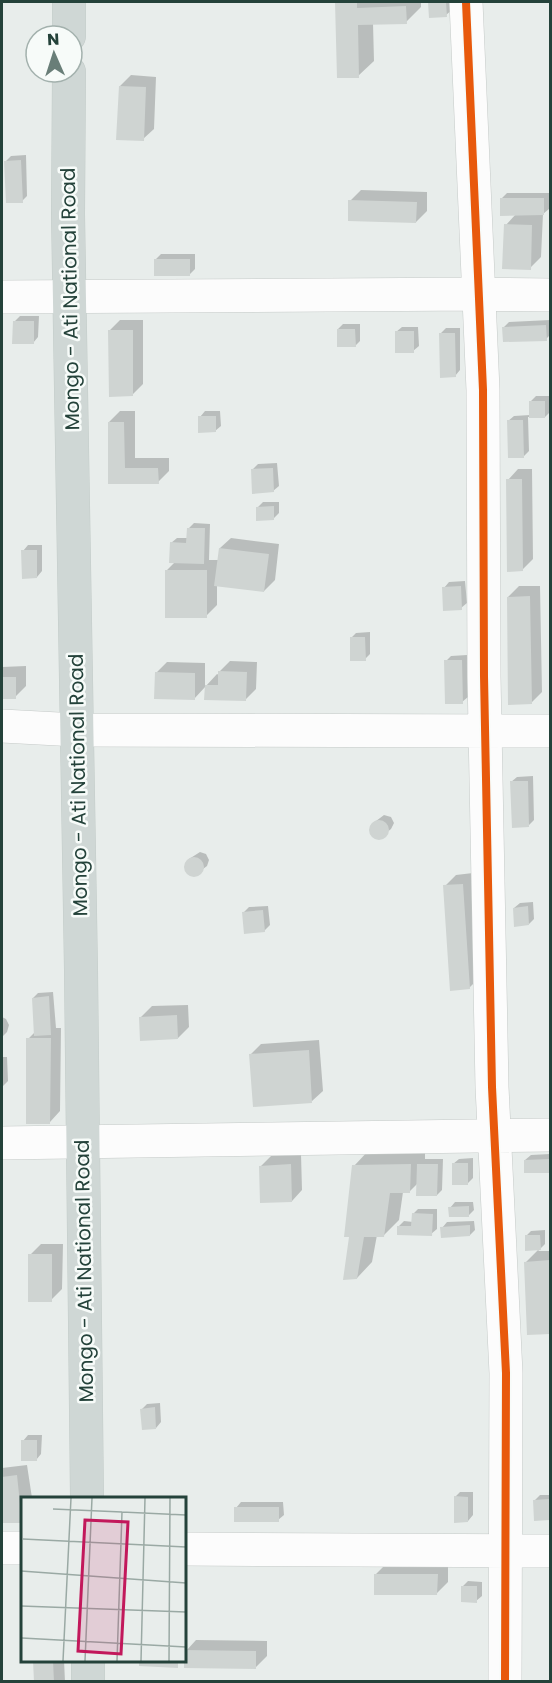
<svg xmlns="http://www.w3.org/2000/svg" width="552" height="1683" viewBox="0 0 552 1683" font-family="Poppins,sans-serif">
  <rect width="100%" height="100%" fill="#e8edeb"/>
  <!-- shadow -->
  <path fill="#0003" d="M336,2H421V7L406,22L373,23L374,61L358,76H338Z
    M430,2H451L452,10L446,15L430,16Z
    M131,75L156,77L154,129L143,139L120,86Z
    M26,155L27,196L22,201L6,161L11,156Z
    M361,190L427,192V211L416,222L350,201Z
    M507,193H549V209L543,214L541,257L530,268L506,225L516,214L502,198Z
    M161,254H195V269L189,275L156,259Z
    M20,316H39L38,337L33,343L14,322Z
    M120,320H143V384L132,395L109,331Z
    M550,320V335L546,339L504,327L509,322Z
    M343,324H360V341L355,346L338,329Z
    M402,327H418L419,346L413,351L396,332Z
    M446,328H460V370L455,376L441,333Z
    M536,396H550V412L545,417H528L529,451L524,456L508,421L514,416L530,415V402Z
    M120,411H135V458H169V471L158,482H110L109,422Z
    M205,411H220L221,426L215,431L200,417Z
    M277,463L279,486L273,491L253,469L258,464Z
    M518,469H532L533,559L522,570L508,480Z
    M263,502H279V513L273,519L258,507Z
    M194,523L210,524L209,560H219L220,548L231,538L279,544L275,580L264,591L217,585V605L206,616L166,571L175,562L171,543L177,538H188V529Z
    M28,545H42V571L37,577L23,551Z
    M465,581L467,603L461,608L444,588L449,582Z
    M519,586H540L542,692L531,703L508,597Z
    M370,632V654L365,659L351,638L356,633Z
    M467,655L468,697L462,702L446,661L451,656Z
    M230,661L257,662L256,689L245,700L206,686L194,699L156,673L167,662L205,663V687L217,674L219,675V672Z
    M26,666V686L15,697H2V667Z
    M533,776L534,820L529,825L511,782L517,777Z
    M384,815L391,817L394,823L391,829L379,839L373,836L370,830L372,824Z
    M200,852L206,854L209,860L207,866L195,875L188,873L186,867L189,859Z
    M473,873L480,977L469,988L445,886L456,875Z
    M533,902L534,919L529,924L514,908L520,903Z
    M268,906L270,925L264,931L244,912L249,907Z
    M53,992L56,1028H61L60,1111L50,1122L28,1039L35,1032L33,998L38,993Z
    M188,1005L189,1027L178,1038L141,1017L152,1006Z
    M2,1017L6,1019L9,1025L7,1032L2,1037Z
    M319,1040L323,1091L312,1101L251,1054L261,1044Z
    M2,1057H7L8,1081L2,1087Z
    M425,1149V1159H443L442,1190L437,1195L418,1183L409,1192H403L399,1220L384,1235H377L372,1262L357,1278L351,1236L354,1166L369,1150Z
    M301,1154L302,1190L292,1201L261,1166L272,1155Z
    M550,1154V1171L525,1172V1160L531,1155Z
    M473,1158V1178L468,1183L453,1164L459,1159Z
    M455,1202H473L474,1210L468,1216L450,1208Z
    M418,1209H437V1229L431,1234L398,1227L404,1221L413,1222V1214Z
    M474,1221L475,1230L470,1235L442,1228L447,1222Z
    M545,1230V1244L538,1251H550V1332L528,1333L526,1262L539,1249L526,1236L531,1231Z
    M41,1244H63L62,1289L51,1300L30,1255Z
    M160,1403L161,1422L156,1428L142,1409L147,1404Z
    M28,1435H42L41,1454L36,1460L23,1441Z
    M27,1465L32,1498H22V1521L2,1522V1468Z
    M460,1492H473V1515L468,1521L455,1497Z
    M540,1495H550V1518L535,1519L534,1501Z
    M241,1502H283L284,1515L278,1520L236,1508Z
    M386,1564H448V1582L437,1593L375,1575Z
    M468,1581L482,1582V1596L476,1601L463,1586Z
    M196,1640L267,1641V1656L256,1667L186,1651Z
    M34,1660H64L65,1682H36Z"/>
  <!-- building -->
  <path fill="#cfd4d2" d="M335,2H357V8L406,6L407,24L358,25L359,78H337Z
    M428,2H446L447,17L429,18Z
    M119,86L146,87L144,141L116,140Z
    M21,160L23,203H6L4,161Z
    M500,198H544V215L500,216Z
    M348,200L417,202L416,223L348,221Z
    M504,224L532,225L531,270L502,269Z
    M154,259H190V276H154Z
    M13,321H34V344H12Z
    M546,325L547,341L503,342L502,327Z
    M337,329H355L356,347H337Z
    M108,330H133V396L109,397Z
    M395,331H414V353H395Z
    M439,333H455L456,377L440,378Z
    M529,401H545V418H529Z
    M198,416H216V432L198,433Z
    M507,420H523L524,458H508Z
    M108,422H124L125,468H158L159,484H108Z
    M273,468L274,492L252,494L251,469Z
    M506,479H522L523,571L507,572Z
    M274,506V520L256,521V507Z
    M187,528H205L204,564L169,563L170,542L186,543Z
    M219,548L269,554L264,592L214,586Z
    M21,550H37V578L22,579Z
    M165,570H207V618H165Z
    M461,586L462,610L443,611L442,587Z
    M530,596L532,704L508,705L507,597Z
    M350,637H365L366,661H350Z
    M444,660H462L463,704H445Z
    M218,671L247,672L246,701L204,700L205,685H218Z
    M155,672L195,673V700L154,699Z
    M2,677H16V699H2Z
    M510,781H528L529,827L512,828Z
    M369 830a10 10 0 1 1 20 0a10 10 0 1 1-20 0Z
    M184 867a10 10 0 1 1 20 0a10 10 0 1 1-20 0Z
    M463,884L470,989L450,991L443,885Z
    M528,906L529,925L514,927L513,908Z
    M263,910L265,932L244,934L242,912Z
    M49,996L51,1035L34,1036L32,998Z
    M177,1015L178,1039L140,1041L139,1017Z
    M26,1038H51L50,1124H26Z
    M309,1050L312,1103L253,1107L249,1054Z
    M550,1159V1173H524V1160Z
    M452,1163H468V1185H452Z
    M291,1164L292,1202L260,1203L259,1166Z
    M411,1164L410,1193H390L384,1237H364L357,1279L343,1280L349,1237H344L352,1165Z
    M417,1164H438L437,1196H416Z
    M469,1206V1217H449L448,1207Z
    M412,1213L433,1214L432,1236L397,1235V1226H411Z
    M470,1225V1236L441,1238L440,1227Z
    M525,1235H540L541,1250L525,1251Z
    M28,1254H52V1302H28Z
    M550,1260V1334L527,1335L524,1262Z
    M155,1407L156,1429L142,1430L140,1409Z
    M21,1440H37V1461H21Z
    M17,1475L22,1523H2V1477Z
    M454,1496L468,1497V1522L454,1523Z
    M550,1499V1520L534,1521L533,1500Z
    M234,1507H279V1522H234Z
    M374,1574H438L437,1595H374Z
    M461,1586H477V1603L461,1602Z
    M184,1650L256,1651V1669L184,1668Z
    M33,1660H53L54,1682H34Z
    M139,1660H178V1668L139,1666Z"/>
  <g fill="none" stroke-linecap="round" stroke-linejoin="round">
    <defs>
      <path id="minor" d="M466,2L483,390L484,676L492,1087L506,1373L505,1682
        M2,297L478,294L550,295
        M2,726L77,730L550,731
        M2,1143L550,1135
        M2,1548H22
        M184,1549L550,1551"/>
      <path id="major" d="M69,36V2
        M69,72L68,214L81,970L87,1498
        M88,1660V1682"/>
    </defs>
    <!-- minor casing -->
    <use href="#minor" stroke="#c5cac8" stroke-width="34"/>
    <!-- major casing -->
    <use href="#major" stroke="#c3ccc9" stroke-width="34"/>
    <!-- minor -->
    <use href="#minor" stroke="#fcfcfc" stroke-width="33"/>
    <!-- major -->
    <use href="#major" stroke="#cfd7d5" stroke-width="33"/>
    <defs>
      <path id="cycleway" d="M466,2L483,390L484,676L492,1087L506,1373L505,1682"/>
    </defs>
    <!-- cycleway casing -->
    <use href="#cycleway" stroke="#f7fbf9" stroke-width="11"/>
    <!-- cycleway -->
    <use href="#cycleway" stroke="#e8590c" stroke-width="8"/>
  </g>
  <g text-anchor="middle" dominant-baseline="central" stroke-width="5" stroke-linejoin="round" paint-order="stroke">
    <!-- street labels -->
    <g font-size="20" fill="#24423a" stroke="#f7fbf9">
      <text transform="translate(70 299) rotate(-91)">Mongo - Ati National Road</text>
      <text transform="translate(78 785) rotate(-91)">Mongo - Ati National Road</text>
      <text transform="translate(84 1271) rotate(-91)">Mongo - Ati National Road</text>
    </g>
  </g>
  <!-- overview -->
  <g transform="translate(21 1497)">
    <rect width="165" height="165" fill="#e8edeb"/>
    <path fill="none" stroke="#9aa9a4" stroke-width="1.5" d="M32,12L101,15M2,42L165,50M0,74L165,86M0,109L165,115M1,141L165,150M42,164L50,1M64,164L71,1M96,164L101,15L165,18M120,164L124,1M148,164L149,1"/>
    <path fill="#c2185b" fill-opacity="0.15" stroke="#c2185b" stroke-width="3" d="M64,23L107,25L100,157L57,154Z"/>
    <rect width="165" height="165" fill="none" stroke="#24423a" stroke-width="3"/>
  </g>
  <!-- border -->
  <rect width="552" height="1683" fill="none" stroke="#24423a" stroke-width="6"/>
  <!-- north arrow -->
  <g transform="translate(54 54) rotate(357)"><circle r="28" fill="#f7fbf9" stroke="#a3b1ad" stroke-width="1.5"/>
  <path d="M0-4.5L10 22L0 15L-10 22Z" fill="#697e78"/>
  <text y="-9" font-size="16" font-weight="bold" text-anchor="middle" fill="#24423a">N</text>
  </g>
</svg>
